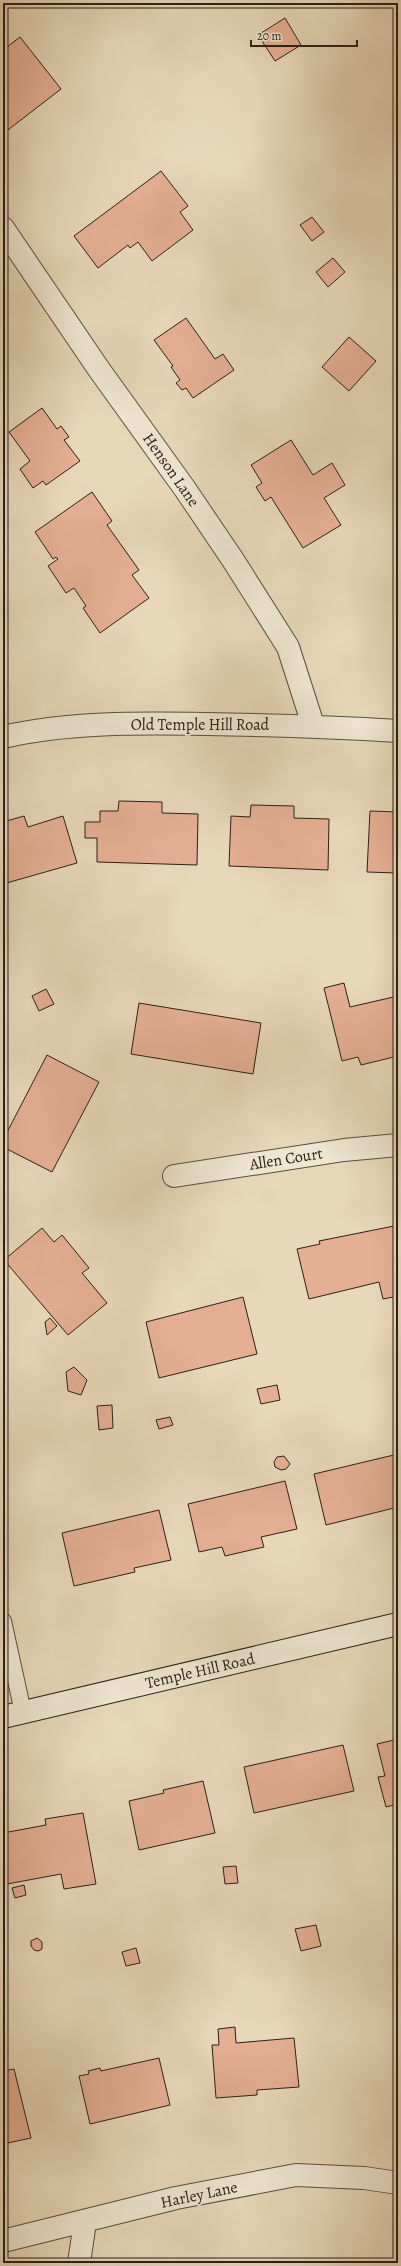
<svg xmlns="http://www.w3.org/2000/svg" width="401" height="2266" viewBox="0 0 401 2266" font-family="Alegreya,serif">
  <rect width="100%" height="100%" fill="#e7d8ba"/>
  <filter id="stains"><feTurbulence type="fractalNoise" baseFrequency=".005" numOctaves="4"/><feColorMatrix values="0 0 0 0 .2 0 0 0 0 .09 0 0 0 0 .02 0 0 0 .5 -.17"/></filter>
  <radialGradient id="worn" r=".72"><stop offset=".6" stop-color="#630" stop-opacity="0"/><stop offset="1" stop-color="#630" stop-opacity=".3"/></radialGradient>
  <!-- building -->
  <path fill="#e5af95" stroke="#292018" d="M285,18L301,45L275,61L258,35Z
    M20,37L61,89L4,133L3,50Z
    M161,171L188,206L180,212L193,230L152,261L138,242L130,248L128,245L98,268L74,236Z
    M312,217L324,232L312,241L300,225Z
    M333,258L345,272L328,287L316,272Z
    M186,318L215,359L223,354L234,370L193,398L186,388L182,390L176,383L180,380L171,367L173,366L154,340Z
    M349,337L376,361L349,391L322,367Z
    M42,408L57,429L61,426L69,437L64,440L80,461L46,485L43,481L33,488L20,469L30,461L9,432Z
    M291,440L313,475L332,463L345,485L324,498L341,525L303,548L271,497L265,501L256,487L262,483L251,465Z
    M92,492L112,521L107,525L139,570L132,575L149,598L100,633L83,608L86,606L74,588L66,593L48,566L58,559L56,557L53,559L35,532Z
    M119,801L162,802V813L198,814L197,865L97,862V838H85V822H100V811H118Z
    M251,805L294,806V818L329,819L328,870L229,866L231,816L250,817Z
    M370,811L398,812V873L367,872Z
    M24,816L28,827L63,816L77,863L3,884V822Z
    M344,983L350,1007L398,996V1056L361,1065L358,1057L342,1061L324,988Z
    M46,989L54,1004L39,1011L32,996Z
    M139,1003L261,1023L253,1074L131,1054Z
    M47,1055L99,1082L52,1172L3,1147V1140Z
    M394,1226L398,1242V1296L383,1299L379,1282L309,1299L297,1249L320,1244L319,1241Z
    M42,1228L54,1242L62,1235L89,1268L82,1273L107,1303L68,1335L4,1260Z
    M243,1297L257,1354L159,1378L146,1322Z
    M50,1318L57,1326L47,1335L45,1322Z
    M74,1367L87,1380L81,1395L68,1391L66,1372Z
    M277,1385L280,1400L261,1404L257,1389Z
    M112,1405L113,1428L99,1430L97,1406Z
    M170,1417L173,1425L159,1429L156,1420Z
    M398,1454V1507L326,1525L314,1474Z
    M284,1456L290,1464L286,1469L281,1470L275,1467L274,1462L277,1457Z
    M285,1481L297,1529L261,1537L264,1547L225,1556L222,1547L199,1552L188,1504Z
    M159,1510L171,1560L134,1568L135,1572L74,1586L62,1533Z
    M398,1739V1804L386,1807L378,1777L385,1776L377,1744Z
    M343,1745L354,1791L254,1813L244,1767Z
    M203,1781L215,1833L139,1850L129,1801L164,1793L163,1790Z
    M83,1813L96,1884L64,1889L61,1874L7,1884L3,1861V1833L46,1825L45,1819Z
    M236,1866L238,1883L225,1884L223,1867Z
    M24,1885L26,1895L15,1898L12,1888Z
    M316,1925L321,1946L301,1951L295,1929Z
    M37,1938L42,1942V1949L38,1951L34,1950L31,1946V1941Z
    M136,1948L140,1963L126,1966L122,1952Z
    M235,2027L236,2043L294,2038L299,2087L257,2090V2095L216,2098L212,2045H219L218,2029Z
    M159,2058L170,2105L90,2124L79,2076L89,2074L88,2071L100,2068L101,2071Z
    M14,2069L31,2138L3,2144V2071Z"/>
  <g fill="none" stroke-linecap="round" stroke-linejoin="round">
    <defs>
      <path id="lane" d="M3,1621L23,1712"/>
      <path id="street" d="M3,228L98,368L185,489L233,560L288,647L313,725
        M3,737C68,722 138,723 205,724C269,725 333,727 398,731
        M174,1176L344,1150L398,1145
        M3,2241L176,2198L296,2175L364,2178L398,2183
        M79,2263L85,2222"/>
      <path id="secondary" d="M3,1717L398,1624"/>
    </defs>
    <!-- lane casing -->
    <use href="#lane" stroke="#584e40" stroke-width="18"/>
    <!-- street casing -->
    <use href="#street" stroke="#584e40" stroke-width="24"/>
    <!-- secondary casing -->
    <use href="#secondary" stroke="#292018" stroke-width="24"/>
    <!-- lane -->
    <use href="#lane" stroke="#efe6d2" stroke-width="16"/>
    <!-- street -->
    <use href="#street" stroke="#efe6d2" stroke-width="22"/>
    <!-- secondary -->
    <use href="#secondary" stroke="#efe6d2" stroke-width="22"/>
  </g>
  <g text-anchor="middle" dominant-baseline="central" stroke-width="3.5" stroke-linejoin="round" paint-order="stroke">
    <!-- street labels -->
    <g font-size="16" fill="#292018" stroke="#efe6d2">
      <text transform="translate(171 470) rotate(55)">Henson Lane</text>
      <text x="200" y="725">Old Temple Hill Road</text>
      <text transform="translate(286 1159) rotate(-9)">Allen Court</text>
      <text transform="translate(200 1671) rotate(-13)">Temple Hill Road</text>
      <text transform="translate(199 2195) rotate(-12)">Harley Lane</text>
    </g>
  </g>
  <!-- margin -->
  <rect width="401" height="2266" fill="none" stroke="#e7d8ba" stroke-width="16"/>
  <rect x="4" y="4" width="393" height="2258" fill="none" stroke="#292018" stroke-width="2"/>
  <rect x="8" y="8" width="385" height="2250" fill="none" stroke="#292018"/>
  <!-- scale -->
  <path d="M251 40v6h106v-6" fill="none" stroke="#292018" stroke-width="2"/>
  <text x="257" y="40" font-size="12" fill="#292018" stroke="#efe6d2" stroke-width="3" paint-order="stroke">20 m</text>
  <rect width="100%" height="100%" filter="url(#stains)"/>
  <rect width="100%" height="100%" fill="url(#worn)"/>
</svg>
